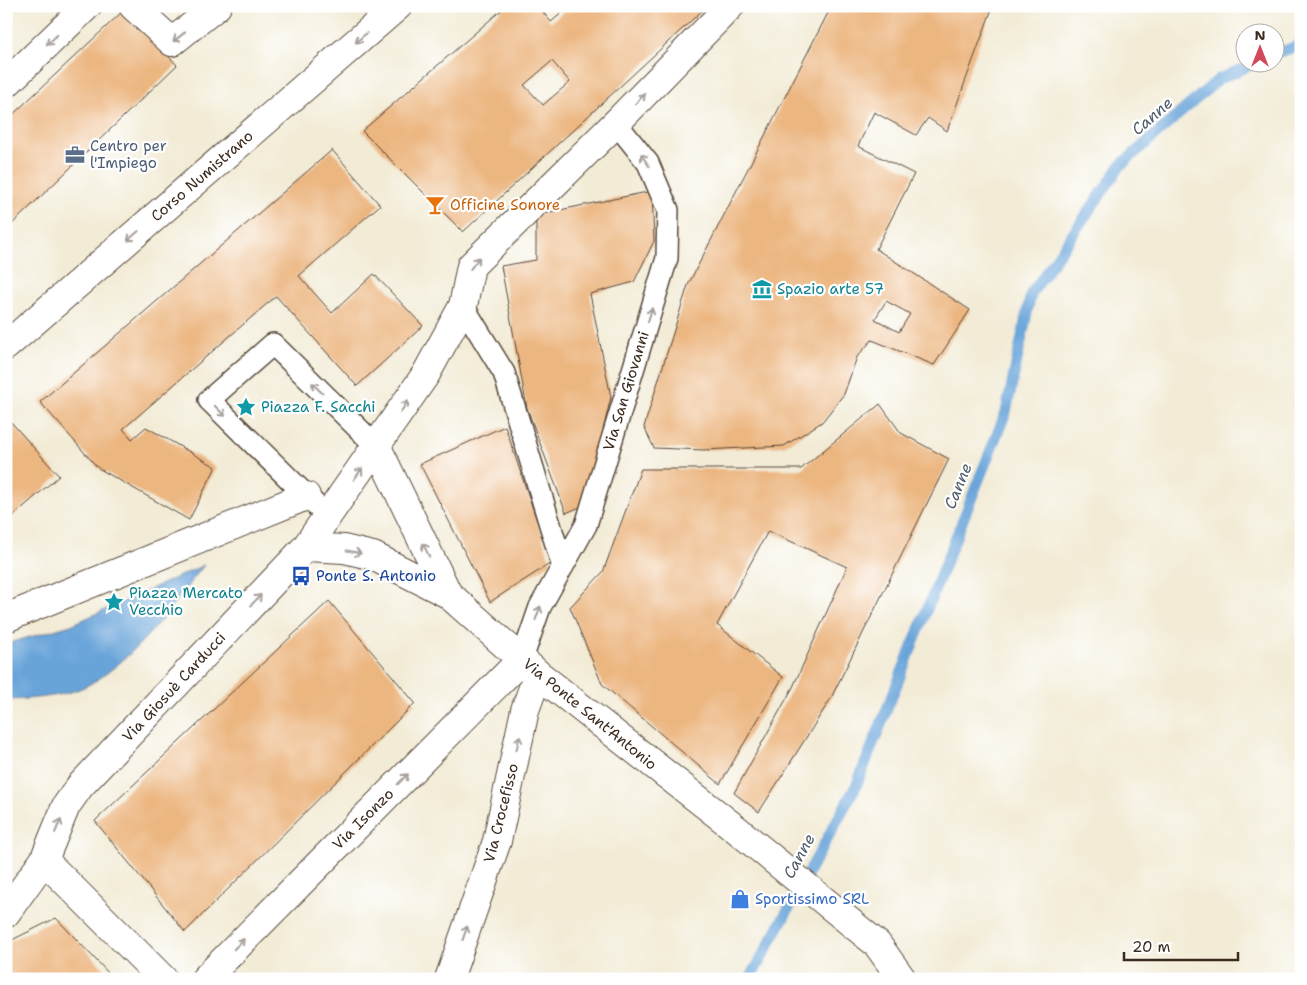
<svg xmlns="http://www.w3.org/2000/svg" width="1307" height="985" viewBox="0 0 1307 985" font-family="'Shantell Sans',sans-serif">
  <rect width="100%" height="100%" fill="#fff"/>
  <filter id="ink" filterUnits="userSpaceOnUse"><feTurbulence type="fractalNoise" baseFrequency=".02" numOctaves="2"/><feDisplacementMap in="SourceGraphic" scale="10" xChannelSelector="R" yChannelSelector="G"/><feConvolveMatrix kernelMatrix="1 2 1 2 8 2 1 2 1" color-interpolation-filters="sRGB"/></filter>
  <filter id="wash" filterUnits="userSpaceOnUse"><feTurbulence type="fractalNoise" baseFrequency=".0096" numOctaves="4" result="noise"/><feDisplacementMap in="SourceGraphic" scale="20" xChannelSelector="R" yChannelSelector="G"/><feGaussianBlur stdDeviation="1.12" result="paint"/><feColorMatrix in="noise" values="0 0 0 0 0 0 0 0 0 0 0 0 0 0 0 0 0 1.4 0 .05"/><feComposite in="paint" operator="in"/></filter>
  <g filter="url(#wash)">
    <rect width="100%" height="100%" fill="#f2ebd5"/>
    <!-- water -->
    <path fill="#69a4d9" stroke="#52677c" d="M204,565C171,607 137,657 90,684C67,697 37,698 11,700L6,698V644L71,625Z"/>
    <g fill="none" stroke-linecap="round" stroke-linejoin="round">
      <!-- stream -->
      <path stroke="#69a4d9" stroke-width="11" d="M1274,55L1301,44
        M750,979L857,784L1006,412L1031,294L1121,165L1219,79L1258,62"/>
    </g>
    <g id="blocks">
      <!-- building -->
      <path fill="#ecb680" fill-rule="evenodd" d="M506,6H538L551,22L570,6H707L463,232L362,131ZM552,61L570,82L543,105L524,85Z
        M824,6H993L947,131L928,118L916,135L874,112L858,146L914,174L876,249L970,310L934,365L872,340L857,357L844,394L822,422L784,446L704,450L654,448L644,427L688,285L829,11L823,8ZM886,301L910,314L899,332L875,319Z
        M124,10L177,65L6,230V121Z
        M332,150L380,205L299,276L332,313L374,274L423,326L357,386L276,296L123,429L132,439L146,427L216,467L189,520L98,468L40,402Z
        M652,191L654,241L634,282L590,294L611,397L585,505L566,513L527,408L501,266L536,260V215Z
        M880,404L901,433L949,459L830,700L759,812L734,793L793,687L847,567L768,531L717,625L783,677L720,784L602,684L570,607L603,572L641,469H801Z
        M11,422L59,476L6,522V427Z
        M505,426L551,563L490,602L420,464Z
        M329,601L415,703L185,932L95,821Z
        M56,918L114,979H6V943Z"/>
    </g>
  </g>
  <g filter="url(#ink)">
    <use href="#blocks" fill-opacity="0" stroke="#564739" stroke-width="1"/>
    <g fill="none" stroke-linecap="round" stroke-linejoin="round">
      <defs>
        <path id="lane" d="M463,306L504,373L562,564
          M327,516L209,400L273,344L377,447
          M522,659L540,607L586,525L667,258L668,210L648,163L616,123"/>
        <path id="street" d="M133,6L172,42L217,6
          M6,84L87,6
          M6,346L398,6
          M377,447L448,594
          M306,547L344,549L373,556L448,594L538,674L736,829L877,944L902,979
          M6,618L306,496
          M44,860L163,979
          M6,913L44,860L66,806L80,786L306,547L426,374L463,306L471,266L616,123L730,6
          M205,979L522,659
          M449,979L497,841L525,710L538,674"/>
      </defs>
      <!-- lane casing -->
      <use href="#lane" stroke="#564739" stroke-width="24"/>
      <!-- street casing -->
      <use href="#street" stroke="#564739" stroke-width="30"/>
      <!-- lane -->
      <use href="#lane" stroke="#fff" stroke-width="21"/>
      <!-- street -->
      <use href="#street" stroke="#fff" stroke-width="28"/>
    </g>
    <!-- one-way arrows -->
    <defs><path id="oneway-shaft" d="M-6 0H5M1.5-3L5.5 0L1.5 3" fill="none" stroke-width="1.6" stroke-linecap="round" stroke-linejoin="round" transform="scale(1.25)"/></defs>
    <g stroke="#a79f9a">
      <use href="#oneway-shaft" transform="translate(179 37) rotate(142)"/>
      <use href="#oneway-shaft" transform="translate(361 38) rotate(139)"/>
      <use href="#oneway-shaft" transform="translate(52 40) rotate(136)"/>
      <use href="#oneway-shaft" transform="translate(640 99) rotate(-46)"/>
      <use href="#oneway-shaft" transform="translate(645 160) rotate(-124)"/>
      <use href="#oneway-shaft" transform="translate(133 236) rotate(139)"/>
      <use href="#oneway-shaft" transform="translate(475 263) rotate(-52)"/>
      <use href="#oneway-shaft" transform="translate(650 315) rotate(-73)"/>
      <use href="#oneway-shaft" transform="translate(317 388) rotate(-135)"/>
      <use href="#oneway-shaft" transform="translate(404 407) rotate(-56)"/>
      <use href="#oneway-shaft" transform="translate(220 411) rotate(45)"/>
      <use href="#oneway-shaft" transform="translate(358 474) rotate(-54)"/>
      <use href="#oneway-shaft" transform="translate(426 550) rotate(-116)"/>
      <use href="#oneway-shaft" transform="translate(354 552) rotate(12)"/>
      <use href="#oneway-shaft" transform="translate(256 600) rotate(-47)"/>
      <use href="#oneway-shaft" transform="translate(538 613) rotate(-70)"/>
      <use href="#oneway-shaft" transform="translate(518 743) rotate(-78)"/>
      <use href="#oneway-shaft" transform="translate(403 779) rotate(-45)"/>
      <use href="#oneway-shaft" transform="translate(58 826) rotate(-67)"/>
      <use href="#oneway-shaft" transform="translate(465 933) rotate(-71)"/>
      <use href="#oneway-shaft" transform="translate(239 944) rotate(-45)"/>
    </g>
  </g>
  <!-- icons -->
  <defs>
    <symbol id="office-bare" viewBox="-9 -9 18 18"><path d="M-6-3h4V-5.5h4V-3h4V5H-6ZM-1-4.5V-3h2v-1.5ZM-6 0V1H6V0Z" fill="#5c6f8a" stroke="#fff" stroke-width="2.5" paint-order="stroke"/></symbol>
    <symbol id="bar-bare" viewBox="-9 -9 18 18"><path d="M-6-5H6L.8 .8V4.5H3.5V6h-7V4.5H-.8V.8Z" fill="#e8710a" stroke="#fff" stroke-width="2.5" paint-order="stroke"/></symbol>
    <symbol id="museum-bare" viewBox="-9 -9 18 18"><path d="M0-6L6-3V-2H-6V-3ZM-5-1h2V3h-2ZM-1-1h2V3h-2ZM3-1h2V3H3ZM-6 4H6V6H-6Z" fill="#0f9aa8" stroke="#fff" stroke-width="2.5" paint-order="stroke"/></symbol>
    <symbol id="sight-bare" viewBox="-9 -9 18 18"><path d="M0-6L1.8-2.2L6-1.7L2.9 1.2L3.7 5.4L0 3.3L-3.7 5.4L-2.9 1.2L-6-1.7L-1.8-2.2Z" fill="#0f9aa8" stroke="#fff" stroke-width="2.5" paint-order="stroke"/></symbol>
    <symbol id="bus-bare" viewBox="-9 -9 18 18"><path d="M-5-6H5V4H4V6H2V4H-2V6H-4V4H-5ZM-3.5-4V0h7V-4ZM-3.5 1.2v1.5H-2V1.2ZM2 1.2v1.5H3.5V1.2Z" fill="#1a4fb4" stroke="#fff" stroke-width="2.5" paint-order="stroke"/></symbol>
    <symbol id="shop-bare" viewBox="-9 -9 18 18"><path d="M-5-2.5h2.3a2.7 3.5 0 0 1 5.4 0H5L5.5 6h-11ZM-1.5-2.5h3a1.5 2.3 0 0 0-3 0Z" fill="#3f7fe0" stroke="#fff" stroke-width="2.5" paint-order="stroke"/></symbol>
  </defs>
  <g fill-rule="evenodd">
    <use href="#office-bare" x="61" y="141" width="28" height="28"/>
    <use href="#bar-bare" x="421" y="191" width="28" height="28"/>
    <use href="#museum-bare" x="748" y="275" width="28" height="28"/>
    <use href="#sight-bare" x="232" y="393" width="28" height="28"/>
    <use href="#bus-bare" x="287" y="562" width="28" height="28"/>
    <use href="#sight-bare" x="100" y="588" width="28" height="28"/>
    <use href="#shop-bare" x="726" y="885" width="28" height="28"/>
  </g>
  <g text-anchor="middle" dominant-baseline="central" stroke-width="4.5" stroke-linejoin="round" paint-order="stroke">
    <!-- service labels -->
    <g font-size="15" fill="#4e5e75" stroke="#fff" text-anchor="start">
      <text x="90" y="146">Centro per<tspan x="90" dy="17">l'Impiego</tspan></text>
    </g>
    <!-- street labels -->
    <g font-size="15" fill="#3b2a1e" stroke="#fff">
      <text transform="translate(202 176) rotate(-41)">Corso Numistrano</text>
      <text transform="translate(626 391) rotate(-73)">Via San Giovanni</text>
      <text transform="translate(174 687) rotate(-47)">Via Giosuè Carducci</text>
      <text transform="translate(590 714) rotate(39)">Via Ponte Sant'Antonio</text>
      <text transform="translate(501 813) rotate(-76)">Via Crocefisso</text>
      <text transform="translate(363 819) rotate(-45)">Via Isonzo</text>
    </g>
    <!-- food labels -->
    <g font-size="15" fill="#c56008" stroke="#fff" text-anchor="start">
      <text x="450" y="205">Officine Sonore</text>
    </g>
    <!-- culture labels -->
    <g font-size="15" fill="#0d838f" stroke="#fff" text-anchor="start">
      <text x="777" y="289">Spazio arte 57</text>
      <text x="261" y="407">Piazza F. Sacchi</text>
      <text x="129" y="593">Piazza Mercato<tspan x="129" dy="17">Vecchio</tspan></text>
    </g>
    <!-- transit labels -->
    <g font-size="15" fill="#164399" stroke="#fff" text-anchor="start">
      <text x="316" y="576">Ponte S. Antonio</text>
    </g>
    <!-- shop labels -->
    <g font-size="15" fill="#366cbe" stroke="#fff" text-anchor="start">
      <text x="755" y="899">Sportissimo SRL</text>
    </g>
    <!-- water labels -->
    <g font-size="16" font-style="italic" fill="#4d5b69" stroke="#fff">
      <text transform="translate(1152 116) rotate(-41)">Canne</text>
      <text transform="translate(958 486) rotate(-68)">Canne</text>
      <text transform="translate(799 856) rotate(-61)">Canne</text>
    </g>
  </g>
  <!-- margin -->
  <rect width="1307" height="985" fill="none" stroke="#fff" stroke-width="25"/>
  <!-- north arrow -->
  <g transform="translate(1260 48)"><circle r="24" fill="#ffffff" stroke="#b1aaa5"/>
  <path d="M0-4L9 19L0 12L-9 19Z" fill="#d1495b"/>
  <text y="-8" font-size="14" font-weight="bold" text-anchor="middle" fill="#3b2a1e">N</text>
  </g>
  <!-- scale -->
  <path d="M1124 952v8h114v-8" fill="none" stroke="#3b2a1e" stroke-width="2.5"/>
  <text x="1132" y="952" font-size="15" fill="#3b2a1e" stroke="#ffffff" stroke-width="4" paint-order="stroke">20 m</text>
</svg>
